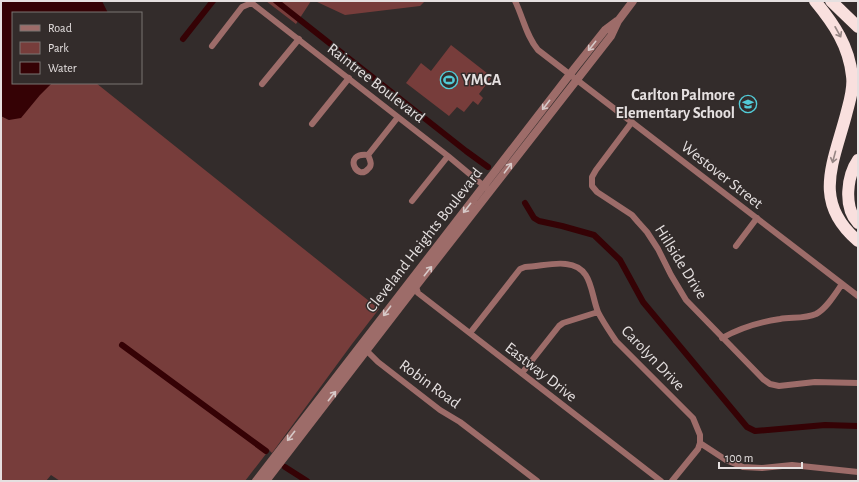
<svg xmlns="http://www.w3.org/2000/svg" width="859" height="482" viewBox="0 0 859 482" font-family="'Alegreya Sans',sans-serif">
  <rect width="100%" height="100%" fill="#332c2b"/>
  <!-- green -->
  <path fill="#773d3b" d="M266,1H311L296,24Z
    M315,1H425L420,6L345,15Z
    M451,45L492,77L479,94L483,98L478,105L473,101L464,112L457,107L449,116L406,83L421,63L431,71Z
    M52,83H96L379,309L352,344L272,453L269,450L245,481H60L51,475L46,481H1V116L9,120Z"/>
  <!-- water -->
  <path fill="#350205" d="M1,1H102L108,13H13V83H52L40,95L21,118L9,120L1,116Z"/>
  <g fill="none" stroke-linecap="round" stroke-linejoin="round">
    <!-- canal -->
    <path stroke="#350205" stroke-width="6" d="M276,1L466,151L488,167
      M183,39L213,1
      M525,203L534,218L539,221L562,226L594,235L620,260L643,302L747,427L755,431L825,425L858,426
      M122,345L266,451
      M285,467L307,481"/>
    <!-- minor -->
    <path stroke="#9d6c69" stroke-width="6" d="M515,1C523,17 526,36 538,50L858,296
      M212,46L242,7L249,4H253L448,156L490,191
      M262,84L299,39
      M632,122L596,170L592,177V186L597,192L632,215L638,222L647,232L658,249L671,275L686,300L763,379L770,384L779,386L815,382L858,383
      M312,124L349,78
      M368,155C370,160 373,165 368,169C357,182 342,152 368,155L398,117
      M412,201L448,156
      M736,246L757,218
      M415,284L418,293L661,481
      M470,333L520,269L525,267C537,267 554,262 566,264C593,267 590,292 598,312C603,322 610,332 616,341L693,418L700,435V443L726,460L743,467L762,468L792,465L858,472
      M722,338C740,328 759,322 780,319C791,317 805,319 816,314C827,308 835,294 842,284
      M364,348L378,362L440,410L460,422L537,481
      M522,373L559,326L563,323L598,312
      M672,481L698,449L700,443"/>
    <!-- tertiary -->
    <path stroke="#9d6c69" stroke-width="8" d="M256,481L574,69L605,30L617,21
      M266,481L416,286L611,36L618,21L633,1"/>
    <!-- motorway -->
    <path stroke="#f9e0de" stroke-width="12" d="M815,1C834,24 849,46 852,76C854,89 849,103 846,115C833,164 812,202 858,241
      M831,1L858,27
      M858,160C847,176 843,207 858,223"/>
  </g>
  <!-- one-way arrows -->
  <defs><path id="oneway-shaft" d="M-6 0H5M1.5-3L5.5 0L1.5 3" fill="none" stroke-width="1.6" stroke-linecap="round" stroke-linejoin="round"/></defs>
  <g stroke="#968684">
    <use href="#oneway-shaft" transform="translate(838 32) rotate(61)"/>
    <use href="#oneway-shaft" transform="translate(834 157) rotate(105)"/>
  </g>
  <g stroke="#d7c9c8">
    <use href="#oneway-shaft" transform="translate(592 46) rotate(129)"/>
    <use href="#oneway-shaft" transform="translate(546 105) rotate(128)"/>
    <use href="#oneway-shaft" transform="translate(508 168) rotate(-53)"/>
    <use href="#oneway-shaft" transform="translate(467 208) rotate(128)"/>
    <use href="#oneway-shaft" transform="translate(428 271) rotate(-51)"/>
    <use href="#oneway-shaft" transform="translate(387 311) rotate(127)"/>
    <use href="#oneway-shaft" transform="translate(332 396) rotate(-52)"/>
    <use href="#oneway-shaft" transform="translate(291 436) rotate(128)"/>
  </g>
  <!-- icons -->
  <defs>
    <symbol id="stadium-ring" viewBox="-11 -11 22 22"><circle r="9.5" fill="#332c2b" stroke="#52cbd7" stroke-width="1.5"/><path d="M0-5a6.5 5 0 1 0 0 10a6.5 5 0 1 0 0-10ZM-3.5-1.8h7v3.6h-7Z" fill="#52cbd7"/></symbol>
    <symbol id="school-ring" viewBox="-11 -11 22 22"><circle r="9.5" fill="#332c2b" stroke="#52cbd7" stroke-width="1.5"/><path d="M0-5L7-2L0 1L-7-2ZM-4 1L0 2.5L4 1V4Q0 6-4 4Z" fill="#52cbd7"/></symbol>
  </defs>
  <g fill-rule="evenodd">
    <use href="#stadium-ring" x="439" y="70" width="20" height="20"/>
    <use href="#school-ring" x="738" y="94" width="20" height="20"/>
  </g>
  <g text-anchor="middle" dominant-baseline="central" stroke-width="3" stroke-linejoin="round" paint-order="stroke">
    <!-- poi labels -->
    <g font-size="16" font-weight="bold" fill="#e5e0e0" stroke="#332c2b" text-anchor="start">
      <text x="462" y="80">YMCA</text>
      <text x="735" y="95" text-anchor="end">Carlton Palmore<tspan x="735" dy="18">Elementary School</tspan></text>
    </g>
    <!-- street labels -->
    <g font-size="16" fill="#e5e0e0" stroke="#332c2b">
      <text transform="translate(376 83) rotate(38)">Raintree Boulevard</text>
      <text transform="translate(722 175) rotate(38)">Westover Street</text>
      <text transform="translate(424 240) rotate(-52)">Cleveland Heights Boulevard</text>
      <text transform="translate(681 262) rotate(58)">Hillside Drive</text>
      <text transform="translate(653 358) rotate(46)">Carolyn Drive</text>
      <text transform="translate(541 372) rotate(38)">Eastway Drive</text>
      <text transform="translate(430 384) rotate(36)">Robin Road</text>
    </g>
  </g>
  <!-- border -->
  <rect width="859" height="482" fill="none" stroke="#e5e0e0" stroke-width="4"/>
  <!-- legend -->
  <rect x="12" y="12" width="130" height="72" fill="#332c2b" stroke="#7a7473"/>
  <rect x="20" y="25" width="20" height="6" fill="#9d6c69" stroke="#7a7473"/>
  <text x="48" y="32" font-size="12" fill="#e5e0e0">Road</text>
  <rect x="20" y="42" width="20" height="12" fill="#773d3b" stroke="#7a7473"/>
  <text x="48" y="52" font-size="12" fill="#e5e0e0">Park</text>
  <rect x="20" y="62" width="20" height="12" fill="#350205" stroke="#7a7473"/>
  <text x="48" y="72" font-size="12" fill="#e5e0e0">Water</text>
  <!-- scale -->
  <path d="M719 462v6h83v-6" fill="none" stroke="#e5e0e0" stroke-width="2"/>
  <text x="725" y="462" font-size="12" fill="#e5e0e0" stroke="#332c2b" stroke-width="3" paint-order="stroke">100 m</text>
</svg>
